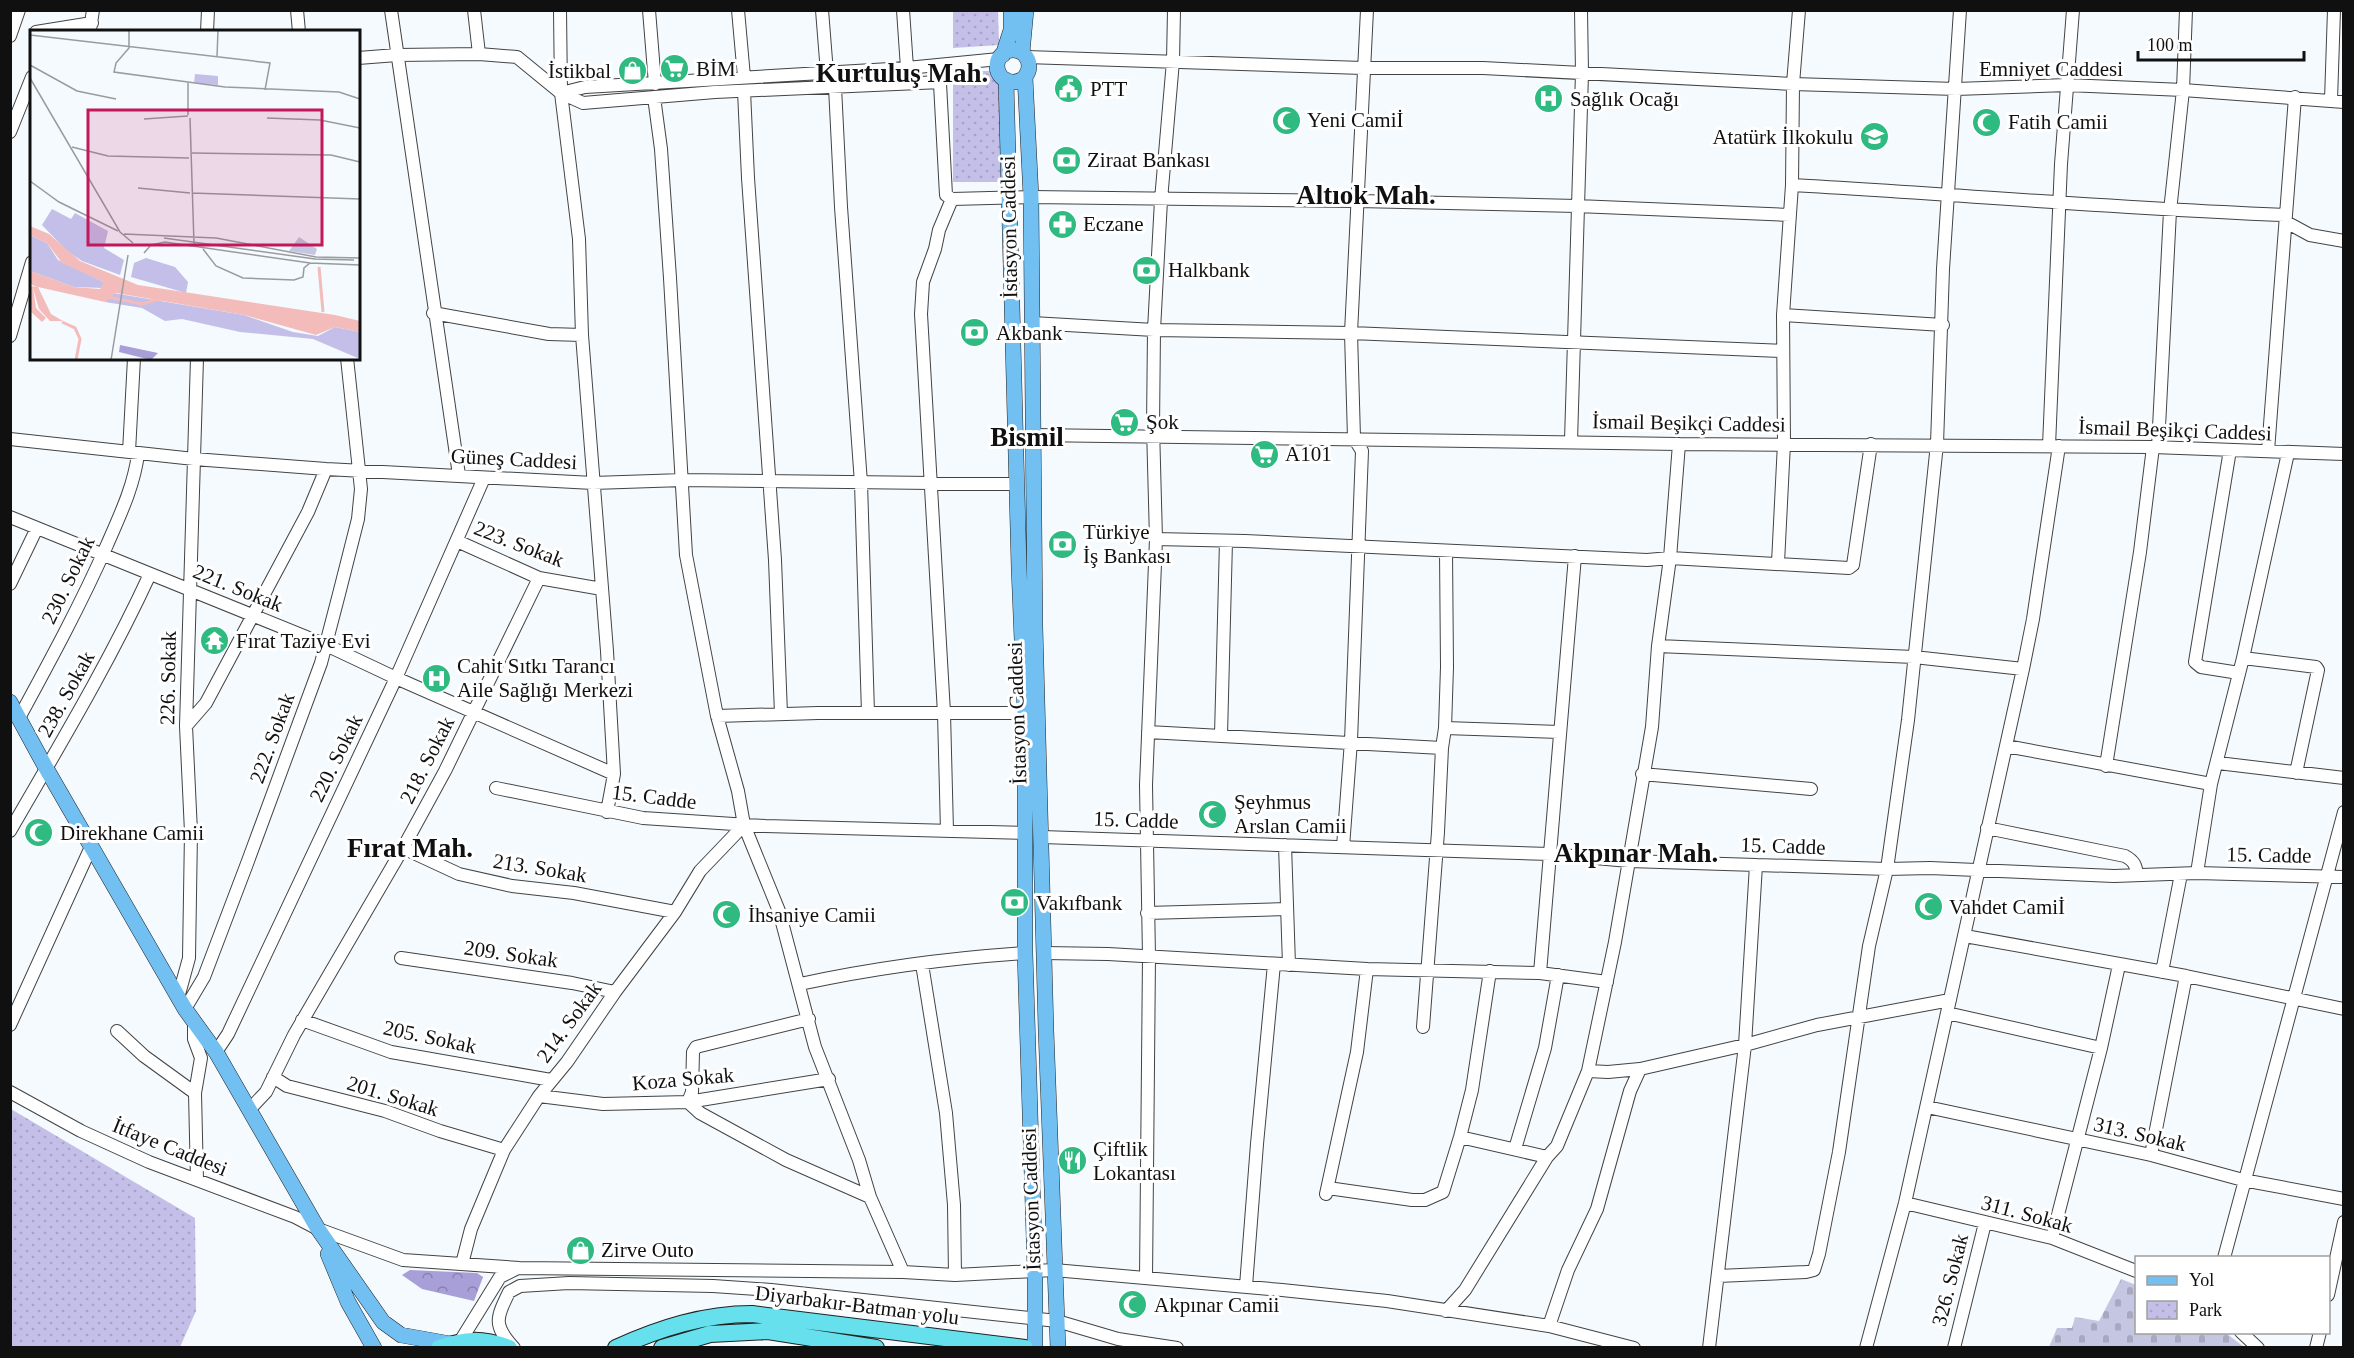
<svg xmlns="http://www.w3.org/2000/svg" width="2354" height="1358" viewBox="0 0 2354 1358" font-family="Georgia,serif">
  <defs>
    <pattern id="forest-crowns" width="20" height="18" patternUnits="userSpaceOnUse" patternTransform="scale(1.5)"><rect width="20" height="18" fill="#a99fd8"/><path d="M2 6a3 3 0 1 1 6 0M12 15a3 3 0 1 1 6 0" fill="none" stroke="#8880ae"/></pattern>
    <pattern id="cemetery-stones" width="16" height="16" patternUnits="userSpaceOnUse" patternTransform="scale(1.5)"><rect width="16" height="16" fill="#c5c6e1"/><path d="M2 7V4a2 2 0 0 1 4 0v3zM10 15v-3a2 2 0 0 1 4 0v3z" fill="#a8a9c0"/></pattern>
    <pattern id="park-dots" width="8" height="8" patternUnits="userSpaceOnUse" patternTransform="scale(1.5)"><rect width="8" height="8" fill="#c4bfe8"/><path d="M2 2h.1M6 6h.1" fill="none" stroke="#a7a3c6" stroke-width="1.8" stroke-linecap="round"/></pattern>
  </defs>
  <rect width="100%" height="100%" fill="#f4fafe"/>
  <!-- forest -->
  <path fill="url(#forest-crowns)" d="M410,1270L477,1273L483,1277L474,1301L422,1289L402,1275Z"/>
  <!-- cemetery -->
  <path fill="url(#cemetery-stones)" d="M2121,1279L2136,1285V1332L2226,1333L2244,1347H2049L2057,1328H2072L2075,1317L2099,1321Z"/>
  <!-- park -->
  <path fill="url(#park-dots)" d="M953,11H998L999,45L953,48Z
    M953,71H993L1000,87L1004,182H953Z
    M11,1109L195,1218L196,1311L180,1347H11Z"/>
  <g fill="none" stroke-linecap="round" stroke-linejoin="round">
    <defs>
      <path id="minor" d="M297,10L299,32
        M391,10L459,475
        M474,10L479,54
        M560,10L561,93L579,239L582,335L607,651L614,774L607,812
        M649,10L655,84
        M738,10L744,77
        M822,10L827,73
        M903,10L907,68
        M90,30L93,10
        M36,32L92,23
        M207,32L208,10
        M10,36L19,10
        M1026,57L1363,68H1483L1793,84L1956,89L2067,85L2183,90L2344,102
        M358,58L397,55L479,54L517,57L561,93L583,103L715,92L941,82
        M939,65L946,195L952,199L1031,197L1358,201L1577,206L1789,215
        M835,87L841,207L861,483L868,713
        M744,91L748,178L775,560L781,714
        M561,93L585,87L907,68L999,59
        M654,97L661,149L670,278L686,555L717,716L738,791L744,825L779,911L815,1047L859,1160L870,1197L903,1272
        M2331,100L2334,10
        M10,132L32,77
        M1792,185C1957,194 2121,209 2286,215
        M2286,222L2310,235L2344,241
        M433,313L549,334L582,335
        M1783,315L1943,325
        M1032,323L1154,330L1351,333L1783,351
        M10,336L32,262
        M1033,435L1679,444L2153,447L2344,454
        M10,439L194,459L326,469L593,483L683,480L1017,484
        M1571,441L1582,73L1581,10
        M2049,446L2061,164L2073,10
        M2158,447L2170,211L2183,90L2186,10
        M2230,450L2195,662L2201,667L2239,673
        M2268,451L2295,97
        M129,452L134,358
        M10,517L326,645L396,678L614,774
        M1156,539L1245,541L1647,560L1670,558L1849,568L1853,565L1871,444
        M457,541L539,578L602,589
        M1778,563L1784,443L1783,315L1792,185L1793,84L1799,10
        M10,584L37,528
        M1658,646L1914,657L2023,669
        M2243,658L2316,667L2318,670L2296,773
        M717,716L818,713H1025
        M19,718C50,661 81,604 107,545C120,515 134,486 138,454
        M186,726L206,703L308,512L326,469
        M1445,728L1559,732
        M1148,732L1442,748
        M1221,735L1226,541
        M2006,746L2211,784
        M2218,763L2344,778
        M2106,766L2140,552L2153,447
        M1642,774L1811,789
        M496,788L643,818L765,826L1026,833
        M1987,828L2125,856C2134,861 2136,865 2137,875
        M10,831C59,746 109,663 150,574
        M947,831L944,713L921,314L923,282L935,249L939,230L952,199
        M1042,837L1455,851L1550,854L1629,861L1887,869L1930,868L2114,876L2197,873L2344,877
        M1285,845L1289,965
        M1343,847L1351,741L1362,451L1354,438L1351,333L1367,10
        M403,848L459,874L512,886L574,893L675,912
        M2197,873L2211,784L2243,658L2288,453
        M1147,913L1287,909
        M1965,936L2186,976L2344,1009
        M1044,953L1108,954L1367,969L1540,973L1607,982
        M401,958L572,983L615,992
        M922,964L946,1113L954,1205L955,1275
        M2162,972L2181,874
        M1540,973L1575,556
        M800,984C874,968 949,958 1025,953
        M178,998L189,958L191,832L186,726L197,358
        M185,1009L204,977L248,861L321,663L339,594L358,519L361,489L347,358
        M1947,1013L2101,1048
        M809,1019L696,1047L693,1052L692,1092L688,1102L700,1113L786,1160L870,1197
        M302,1020L391,1052L551,1080
        M194,1022V1039L201,1058L195,1093L197,1180
        M10,1025L91,847
        M1423,1027L1438,832L1442,748L1445,728L1447,667L1446,551
        M117,1031L144,1056L195,1093
        M216,1052L228,1034L396,678L484,478
        M1588,1071L1608,1072L1640,1069L1745,1045L1817,1025L1950,1000
        M273,1077L287,1086L385,1111L440,1131L504,1150
        M10,1092L81,1131L149,1162L295,1217L318,1229L403,1260L519,1268L903,1272L955,1275L1054,1270L1282,1290L1387,1301L1549,1326L1634,1348
        M539,1096L603,1104L688,1102L829,1079
        M1927,1107L2151,1155L2243,1180L2344,1199
        M250,1109L266,1092L294,1035L403,848L445,771L539,578
        M1460,1137L1547,1157
        M1515,1149L1545,1048L1558,975
        M2151,1155L2186,976
        M1328,1188L1412,1200H1425L1443,1192L1460,1137L1472,1090L1490,971
        M1326,1194L1357,1052L1367,969
        M1905,1203L2052,1238L2136,1271
        M2052,1238L2101,1048L2119,965
        M2224,1258L2344,812
        M462,1264L471,1229L504,1150L539,1096L567,1062L615,992L675,912L700,871L744,825
        M1718,1276L1806,1272L1814,1270L1819,1254L1839,1152L1869,946L1887,869L1908,720L1937,444L1943,269L1960,10
        M1146,1278L1149,957L1146,785L1156,539L1153,427L1154,330L1161,200L1173,61L1174,10
        M1246,1286L1257,1144L1274,964
        M2328,1295L2344,1222
        M1446,1311L1465,1290L1547,1157L1557,1146L1588,1071L1615,942L1652,727L1658,646L1670,558L1679,444
        M1549,1326L1568,1270L1597,1209L1630,1091L1640,1069
        M2241,1332L2258,1348
        M461,1340L500,1277L518,1268
        M514,1348C493,1325 496,1319 509,1292L520,1286L569,1283L713,1286L771,1290L1057,1321L1118,1339L1177,1348
        M1709,1348L1745,1045L1756,865
        M1866,1348L1905,1203L2023,669L2033,619L2059,446
        M1954,1348L1985,1223
        M2316,1348L2320,1332"/>
      <path id="major" d="M997 66a16 16 0 1 1 32 0a16 16 0 1 1-32 0Z
        M1022,53L1026,10
        M1003,55L1011,30V10
        M1025,77L1031,197L1035,626L1046,1030L1058,1348
        M1006,80L1019,568L1025,713V953L1035,1271V1348
        M10,702L46,768L185,1009L216,1052L318,1229L383,1322L401,1335L451,1344
        M328,1254L348,1302L374,1348"/>
      <path id="highway" d="M439,1348C466,1339 482,1338 509,1348
        M616,1348C660,1328 704,1314 752,1314L1025,1348
        M662,1348L710,1334L768,1331L876,1348"/>
    </defs>
    <!-- minor casing -->
    <use href="#minor" stroke="#434343" stroke-width="14"/>
    <!-- major casing -->
    <use href="#major" stroke="#212121" stroke-width="16"/>
    <!-- highway casing -->
    <use href="#highway" stroke="#212121" stroke-width="18"/>
    <!-- minor -->
    <use href="#minor" stroke="#fff" stroke-width="12"/>
    <!-- major -->
    <use href="#major" stroke="#72bff1" stroke-width="15"/>
    <!-- highway -->
    <use href="#highway" stroke="#65e0ec" stroke-width="16"/>
  </g>
  <!-- icons -->
  <defs>
    <symbol id="supermarket-disc" viewBox="-11 -11 22 22"><circle r="9.5" fill="#2fba81" stroke="#fff"/><path d="M-6-5.5h2.5l.6 2H6L4.5 2H-2.5L-4.4-4H-6ZM-1.5 3.2a1.3 1.3 0 1 0 .1 0ZM3 3.2a1.3 1.3 0 1 0 .1 0Z" fill="#fff"/></symbol>
    <symbol id="shop-disc" viewBox="-11 -11 22 22"><circle r="9.5" fill="#2fba81" stroke="#fff"/><path d="M-5-2.5h2.3a2.7 3.5 0 0 1 5.4 0H5L5.5 6h-11ZM-1.5-2.5h3a1.5 2.3 0 0 0-3 0Z" fill="#fff"/></symbol>
    <symbol id="civic-disc" viewBox="-11 -11 22 22"><circle r="9.5" fill="#2fba81" stroke="#fff"/><path d="M-.6-6.5H3V-4.5H.6V-3L4-1V1h2V6H-6V1h2V-1L-.6-3ZM-1.2 2.5V6h2.4V2.5Z" fill="#fff"/></symbol>
    <symbol id="hospital-disc" viewBox="-11 -11 22 22"><circle r="9.5" fill="#2fba81" stroke="#fff"/><path d="M-5-5h3v3.5h4V-5h3V5h-3V1.5h-4V5h-3Z" fill="#fff"/></symbol>
    <symbol id="mosque-disc" viewBox="-11 -11 22 22"><circle r="9.5" fill="#2fba81" stroke="#fff"/><path d="M3.5-4.9A6 6 0 1 0 3.5 4.9A5 5 0 1 1 3.5-4.9Z" fill="#fff"/></symbol>
    <symbol id="school-disc" viewBox="-11 -11 22 22"><circle r="9.5" fill="#2fba81" stroke="#fff"/><path d="M0-5L7-2L0 1L-7-2ZM-4 1L0 2.5L4 1V4Q0 6-4 4Z" fill="#fff"/></symbol>
    <symbol id="bank-disc" viewBox="-11 -11 22 22"><circle r="9.5" fill="#2fba81" stroke="#fff"/><path d="M-6-4H6V4H-6ZM0-2.3a2.3 2.3 0 1 0 0 4.6a2.3 2.3 0 1 0 0-4.6Z" fill="#fff"/></symbol>
    <symbol id="pharmacy-disc" viewBox="-11 -11 22 22"><circle r="9.5" fill="#2fba81" stroke="#fff"/><path d="M-2-6h4v4h4v4h-4v4h-4v-4h-4v-4h4Z" fill="#fff"/></symbol>
    <symbol id="temple-disc" viewBox="-11 -11 22 22"><circle r="9.5" fill="#2fba81" stroke="#fff"/><path d="M0-6L5-2H3V0L6.5 2.5H4V6H1.5V3h-3V6H-4V2.5H-6.5L-3 0V-2H-5Z" fill="#fff"/></symbol>
    <symbol id="restaurant-disc" viewBox="-11 -11 22 22"><circle r="9.5" fill="#2fba81" stroke="#fff"/><path d="M-5-6h1v4h1v-4h1v4h1v-4h1v5L-1.5 .5V6h-2V.5L-5-1ZM5-6V6H3V1.5H1.5Q1.5-4 5-6Z" fill="#fff"/></symbol>
  </defs>
  <g fill-rule="evenodd">
    <use href="#supermarket-disc" x="658" y="52" width="33" height="33"/>
    <use href="#shop-disc" x="616" y="54" width="33" height="33"/>
    <use href="#civic-disc" x="1052" y="72" width="33" height="33"/>
    <use href="#hospital-disc" x="1532" y="82" width="33" height="33"/>
    <use href="#mosque-disc" x="1270" y="104" width="33" height="33"/>
    <use href="#mosque-disc" x="1970" y="106" width="33" height="33"/>
    <use href="#school-disc" x="1858" y="120" width="33" height="33"/>
    <use href="#bank-disc" x="1050" y="144" width="33" height="33"/>
    <use href="#pharmacy-disc" x="1046" y="208" width="33" height="33"/>
    <use href="#bank-disc" x="1130" y="254" width="33" height="33"/>
    <use href="#bank-disc" x="958" y="316" width="33" height="33"/>
    <use href="#supermarket-disc" x="1108" y="406" width="33" height="33"/>
    <use href="#supermarket-disc" x="1248" y="438" width="33" height="33"/>
    <use href="#bank-disc" x="1046" y="528" width="33" height="33"/>
    <use href="#temple-disc" x="198" y="624" width="33" height="33"/>
    <use href="#hospital-disc" x="420" y="662" width="33" height="33"/>
    <use href="#mosque-disc" x="1196" y="798" width="33" height="33"/>
    <use href="#mosque-disc" x="22" y="816" width="33" height="33"/>
    <use href="#bank-disc" x="998" y="886" width="33" height="33"/>
    <use href="#mosque-disc" x="1912" y="890" width="33" height="33"/>
    <use href="#mosque-disc" x="710" y="898" width="33" height="33"/>
    <use href="#restaurant-disc" x="1056" y="1144" width="33" height="33"/>
    <use href="#shop-disc" x="564" y="1234" width="33" height="33"/>
    <use href="#mosque-disc" x="1116" y="1288" width="33" height="33"/>
  </g>
  <g text-anchor="middle" dominant-baseline="central" stroke-width="6" stroke-linejoin="round" paint-order="stroke">
    <!-- poi labels -->
    <g font-size="21" fill="#101010" stroke="#fff" text-anchor="start">
      <text x="696" y="69">BİM</text>
      <text x="611" y="71" text-anchor="end">İstikbal</text>
      <text x="1090" y="89">PTT</text>
      <text x="1570" y="99">Sağlık Ocağı</text>
      <text x="1307" y="120">Yeni Camiİ</text>
      <text x="2008" y="122">Fatih Camii</text>
      <text x="1853" y="137" text-anchor="end">Atatürk İlkokulu</text>
      <text x="1087" y="160">Ziraat Bankası</text>
      <text x="1083" y="224">Eczane</text>
      <text x="1168" y="270">Halkbank</text>
      <text x="996" y="333">Akbank</text>
      <text x="1146" y="422">Şok</text>
      <text x="1285" y="454">A101</text>
      <text x="1083" y="532">Türkiye<tspan x="1083" dy="24">İş Bankası</tspan></text>
      <text x="236" y="641">Fırat Taziye Evi</text>
      <text x="457" y="666">Cahit Sıtkı Tarancı<tspan x="457" dy="24">Aile Sağlığı Merkezi</tspan></text>
      <text x="1234" y="802">Şeyhmus<tspan x="1234" dy="24">Arslan Camii</tspan></text>
      <text x="60" y="833">Direkhane Camii</text>
      <text x="1036" y="903">Vakıfbank</text>
      <text x="1949" y="907">Vahdet Camiİ</text>
      <text x="748" y="915">İhsaniye Camii</text>
      <text x="1093" y="1149">Çiftlik<tspan x="1093" dy="24">Lokantası</tspan></text>
      <text x="601" y="1250">Zirve Outo</text>
      <text x="1154" y="1305">Akpınar Camii</text>
    </g>
    <!-- street labels -->
    <g font-size="21" fill="#101010" stroke="#fff">
      <text x="2051" y="69">Emniyet Caddesi</text>
      <text transform="translate(1009 227) rotate(-91)">İstasyon Caddesi</text>
      <text transform="translate(1689 423) rotate(1)">İsmail Beşikçi Caddesi</text>
      <text transform="translate(2175 430) rotate(2)">İsmail Beşikçi Caddesi</text>
      <text transform="translate(514 459) rotate(3)">Güneş Caddesi</text>
      <text transform="translate(519 544) rotate(21)">223. Sokak</text>
      <text transform="translate(68 580) rotate(-64)">230. Sokak</text>
      <text transform="translate(238 588) rotate(22)">221. Sokak</text>
      <text transform="translate(168 678) rotate(-89)">226. Sokak</text>
      <text transform="translate(66 694) rotate(-61)">238. Sokak</text>
      <text transform="translate(1017 713) rotate(-92)">İstasyon Caddesi</text>
      <text transform="translate(272 738) rotate(-70)">222. Sokak</text>
      <text transform="translate(336 758) rotate(-64)">220. Sokak</text>
      <text transform="translate(427 760) rotate(-63)">218. Sokak</text>
      <text transform="translate(654 797) rotate(7)">15. Cadde</text>
      <text transform="translate(1136 820) rotate(2)">15. Cadde</text>
      <text transform="translate(1783 846) rotate(2)">15. Cadde</text>
      <text transform="translate(2269 855) rotate(1)">15. Cadde</text>
      <text transform="translate(540 868) rotate(9)">213. Sokak</text>
      <text transform="translate(511 954) rotate(8)">209. Sokak</text>
      <text transform="translate(569 1022) rotate(-54)">214. Sokak</text>
      <text transform="translate(430 1037) rotate(12)">205. Sokak</text>
      <text transform="translate(683 1079) rotate(-5)">Koza Sokak</text>
      <text transform="translate(393 1096) rotate(17)">201. Sokak</text>
      <text transform="translate(2140 1134) rotate(13)">313. Sokak</text>
      <text transform="translate(170 1147) rotate(22)">İtfaye Caddesi</text>
      <text transform="translate(1031 1199) rotate(-92)">İstasyon Caddesi</text>
      <text transform="translate(2027 1214) rotate(15)">311. Sokak</text>
      <text transform="translate(1950 1280) rotate(-76)">326. Sokak</text>
      <text transform="translate(857 1305) rotate(7)">Diyarbakır-Batman yolu</text>
    </g>
    <!-- district labels -->
    <g font-size="27" font-weight="bold" fill="#101010" stroke="#fff">
      <text x="902" y="73">Kurtuluş Mah.</text>
      <text x="1366" y="195">Altıok Mah.</text>
      <text x="1027" y="437">Bismil</text>
      <text x="410" y="848">Fırat Mah.</text>
      <text x="1636" y="853">Akpınar Mah.</text>
    </g>
  </g>
  <!-- overview -->
  <g transform="translate(30 30)">
    <rect width="330" height="330" fill="#f4fafe"/>
    <path d="M90,315L128,323L121,330L89,322Z" fill="#a99fd8"/>
    <path d="M0,205L17,213L28,230L74,252L73,258L44,257L0,241ZM83,263L214,285L263,302L288,306L305,297L330,302V329L283,309L210,302L152,289L135,291L112,278L75,272Z" fill="#c4bfe8"/>
    <path d="M269,207L287,219L285,225L259,221Z" fill="#c5c6e1"/>
    <path d="M165,44L188,46V55L164,53ZM22,179L41,189L45,183L78,201L74,218L94,230L90,245L52,231L37,221L12,195ZM116,228L145,237L158,252L156,263L101,247L104,233Z" fill="#c4bfe8"/>
    <path d="M0,196L19,204L50,231L108,255L305,285L330,291V302L305,297L286,305L214,285L86,263L75,272L8,257L21,284L33,291H20L9,279L3,258L6,278L16,288L12,292L0,281V256L7,257L0,254V241L44,257L70,259L74,252L32,233L17,213L0,205Z" fill="#f3bcbb"/>
    <path fill="none" stroke="#f3bcbb" stroke-width="3" d="M289,237L293,282M73,266L112,274L130,269M32,292L45,298L50,309L46,330"/>
    <path fill="none" stroke="#999c9f" stroke-width="1.5" d="M99,0V18L86,33L84,42L195,57L309,62L330,69M0,5L240,33L235,60M187,27L188,0M0,35L47,61L86,69M0,48L90,202L103,213M158,85V53M160,88L164,214M237,88L290,90L330,98M114,89L158,86M42,117L78,126L159,128M162,123L301,125L330,132M0,151L29,172L88,201M108,158L160,163M162,163L330,169M94,204L186,208L286,227L330,228M134,208L285,229L324,230M173,219L186,236L213,248L264,250L273,247L274,238L280,233M114,223L121,215L135,212L280,233L330,235M81,330L98,225"/>
    <path fill="#c2185b" fill-opacity="0.15" stroke="#c2185b" stroke-width="3" d="M58,80H292V215H58Z"/>
    <rect width="330" height="330" fill="none" stroke="#101010" stroke-width="3"/>
  </g>
  <!-- border -->
  <rect width="2354" height="1358" fill="none" stroke="#101010" stroke-width="24"/>
  <!-- legend -->
  <rect x="2135" y="1256" width="195" height="78" fill="#ffffff" stroke="#9f9f9f" stroke-width="1.5"/>
  <rect x="2147" y="1276" width="30" height="9" fill="#72bff1" stroke="#9f9f9f" stroke-width="1.5"/>
  <text x="2189" y="1286" font-size="18" fill="#101010">Yol</text>
  <rect x="2147" y="1301" width="30" height="18" fill="url(#park-dots)" stroke="#9f9f9f" stroke-width="1.5"/>
  <text x="2189" y="1316" font-size="18" fill="#101010">Park</text>
  <!-- scale -->
  <path d="M2138 51v9h166v-9" fill="none" stroke="#101010" stroke-width="3"/>
  <text x="2147" y="51" font-size="18" fill="#101010" stroke="#ffffff" stroke-width="4.5" paint-order="stroke">100 m</text>
</svg>
